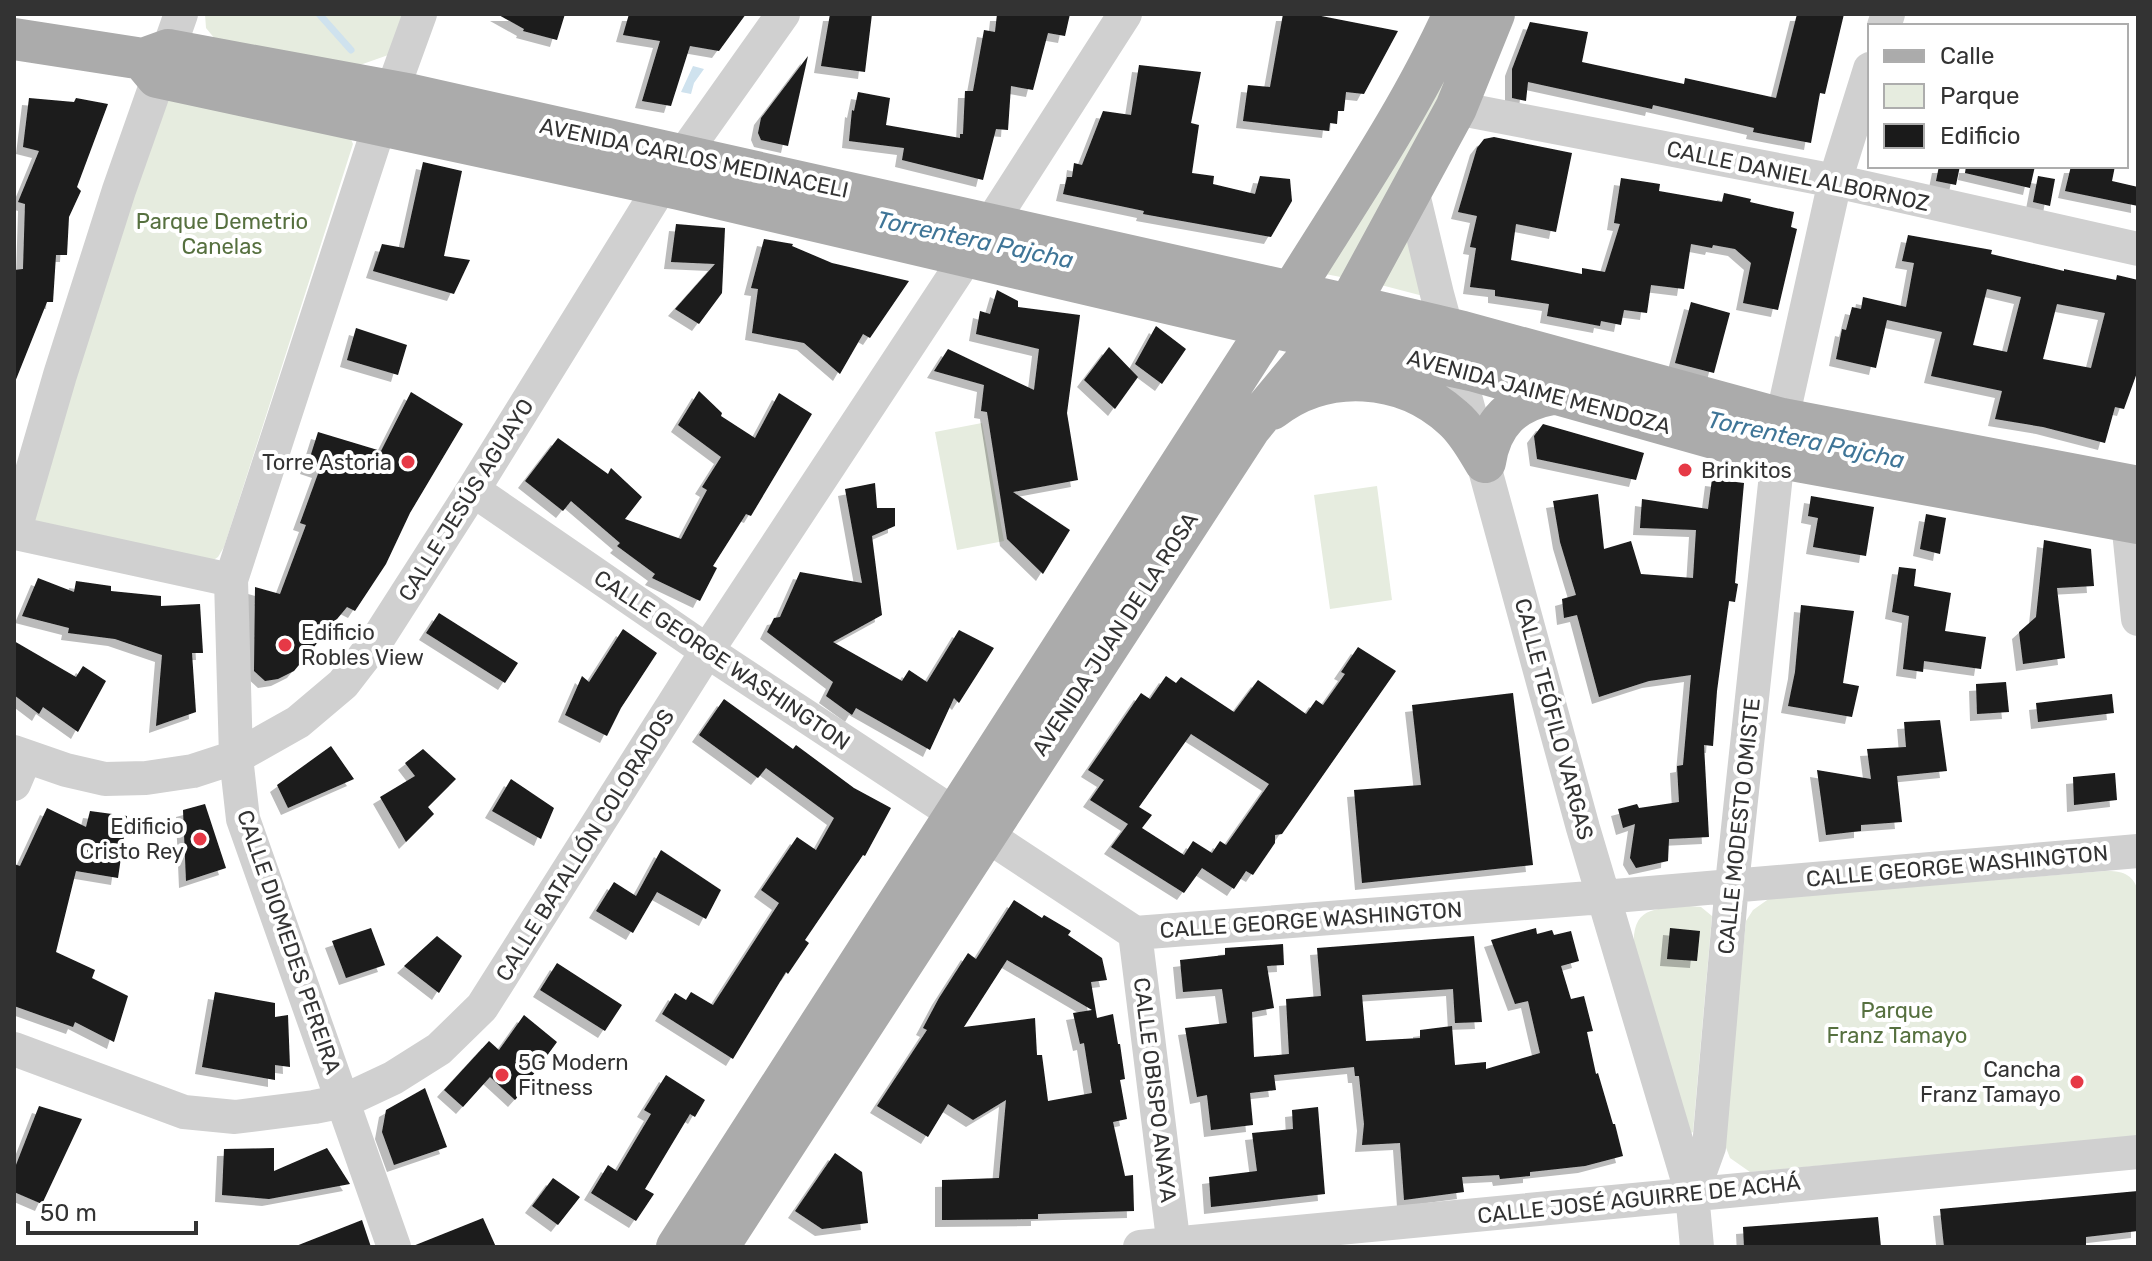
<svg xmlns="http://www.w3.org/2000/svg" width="2152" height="1261" viewBox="0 0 2152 1261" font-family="Rubik,sans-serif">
  <defs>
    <filter id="shadow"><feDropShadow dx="-7" dy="7" stdDeviation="0" flood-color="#0004"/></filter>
  </defs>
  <rect width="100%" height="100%" fill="#fff"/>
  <!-- green -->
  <path fill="#e6ecdf" d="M205,14H416L394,53L357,66L215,39L206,28Z
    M1474,29L1346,278L1320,273Z
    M170,98L350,137L353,144L224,547L218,557L212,561L45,526L34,520L70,379L158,107Z
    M1410,233L1427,297L1381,285Z
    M982,423L1004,541L957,550L935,432Z
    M1377,486L1392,600L1330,609L1314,495Z
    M2105,871C2121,871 2133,873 2138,891V1136L1750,1172L1730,1158L1723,1140L1746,921L1753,910L1770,898Z
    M1689,906L1701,907L1712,916L1693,1132L1689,1134L1634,945C1632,905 1658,909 1689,906Z"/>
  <!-- water -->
  <path fill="#cfe2ee" d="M693,66L704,69L694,83L691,94L681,92Z"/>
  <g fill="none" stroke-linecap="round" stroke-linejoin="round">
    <!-- stream -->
    <path stroke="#cfe2ee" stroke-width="7" d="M319,14L351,50"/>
  </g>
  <!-- building -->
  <path fill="#1a1a1a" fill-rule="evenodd" filter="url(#shadow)" d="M497,14H565L557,40L523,31L524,29Z
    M629,14H746L719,51L690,46L671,106L642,101L660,41L623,35Z
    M830,14H872L865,72L821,66Z
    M997,14H1070L1065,36L1048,33L1033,90L1011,86L1008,130L996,129L983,180L902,160L904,148L849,141L852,110L854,111L858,92L890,98L886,125L960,138V134H963L965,91H973L984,30L995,32Z
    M1283,14H1311L1398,31L1364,94L1346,92L1344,111H1338L1337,124L1330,123L1329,131L1243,121L1248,85L1270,87Z
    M1797,14H1844L1825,94L1820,93L1811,143L1753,132L1754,128L1653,105L1652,109L1528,82L1526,101L1512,98V69L1530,22L1588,32L1582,62L1684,84L1685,78L1776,98Z
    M808,56L788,146L761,140L758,133L761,118Z
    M1139,65L1201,72L1191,123L1199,125L1192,173L1214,176L1213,184L1255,194L1260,176L1290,179L1292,201L1271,237L1143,214L1144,211L1063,194L1067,177H1072L1074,163L1082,165L1103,111L1131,115Z
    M29,98L74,102L76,98L108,104L77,187L81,191L69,217L67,255H56L53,302H47L15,382L14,270L23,269L25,204L18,202L39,151L23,147Z
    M1494,137L1572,153L1556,232L1516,224L1511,260L1582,274V268L1605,272L1620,224L1614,223L1621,178L1660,184L1659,191L1722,202L1724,193L1751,199L1750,202L1794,212L1791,227L1797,229L1778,310L1743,303L1751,263L1735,249L1713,245L1712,248L1691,244L1684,289L1651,285L1647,313L1624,310L1621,325L1601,321L1600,326L1547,316L1549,304L1495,296V290L1470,287L1476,248L1470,247L1477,216L1458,212L1477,148L1484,139Z
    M423,162L462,171L444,256L470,260L454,294L373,271L382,244L404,248Z
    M1939,166H1960L1956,185L1936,181Z
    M1966,166H2035L2030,188L1965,173Z
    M2071,166H2115L2112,181L2138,187V206L2065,191Z
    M2038,176L2055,179L2050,206L2033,202Z
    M676,224L725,228L722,293L699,324L675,309L715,264L671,262Z
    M1908,235L1992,250L1991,254L2064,271V269L2116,280L2117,275L2138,280V370L2124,409L2115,407L2105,443L2043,427L1995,419L2002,391L1931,376L1942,332L1887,320L1876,368L1836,359L1842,329L1846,330L1852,307L1861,309L1863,297L1906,307L1914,263L1902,261ZM1987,289L2021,297L2007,352L1973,345ZM2057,304L2105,313L2091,368L2043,359Z
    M764,239L793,244L792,246L832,263L909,281L870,338L863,334L840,374L804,343L752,333L758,289L751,288Z
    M997,290L1018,301V307L1080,315L1067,413L1078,480L1013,492L1070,530L1043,574L1007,539L987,412L981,411L984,385L934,371L948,349L1034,390L1039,349L976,334L980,311L990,314Z
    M1691,302L1730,313L1714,373L1675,363Z
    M1156,326L1186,349L1162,384L1135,364Z
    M356,328L407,345L398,375L347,360Z
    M1109,347L1138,377L1115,409L1084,380Z
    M699,391L722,413L721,416L755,438L779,393L812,414L751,516L746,514L713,566L717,568L700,601L652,578L655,574L617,546L620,543L571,501L563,511L525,481L558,438L608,474L611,468L642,497L625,519L681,539L707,490L702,487L721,457L678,425Z
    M411,392L463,424L410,513L386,564L355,611L347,607L294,671L278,679L265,681L254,671L255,587L280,594L306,525L300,523L319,471L307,467L318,432L381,451Z
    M1543,424L1644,453L1636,480L1537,459L1534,436Z
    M1712,479L1744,483L1735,583L1738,584L1735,602L1729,601L1717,691L1713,746L1704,745L1709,837L1669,839L1668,861L1636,868L1630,858L1635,824L1623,828L1618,809L1637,804L1639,808L1679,802L1677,766L1683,765L1691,675L1649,681L1599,697L1577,615L1564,618L1562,599L1576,595L1560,542L1553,501L1598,494L1604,549L1631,541L1641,574L1693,578L1696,530L1640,528L1642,499L1708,509Z
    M875,483L877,508H895V526L872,536L882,615L833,642L902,681L909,670L927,682L959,630L994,648L959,703L954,698L930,750L856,708L852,715L826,696L833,682L767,632L774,618L780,617L800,572L862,583L845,489Z
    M1811,496L1874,507L1866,556L1813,547L1818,518L1808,516Z
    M1926,514L1946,518L1940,554L1920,549Z
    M2044,540L2091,549L2094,586L2057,588L2065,658L2023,664L2019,632L2036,617Z
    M1899,567L1916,569L1914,586L1951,593L1945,631L1986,637L1981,669L1924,661L1923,672L1903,669L1909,616L1892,612Z
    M38,578L74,592L76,581L111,586V591L161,596V606L200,604L203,653H192L196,712L156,726L162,655L115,639L68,633L69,628L22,616Z
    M1801,605L1854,611L1843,683L1859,686L1852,717L1788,706L1795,672Z
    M439,613L518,663L505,683L426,633Z
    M623,629L657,653L621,708L607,736L565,715L582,676L589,682Z
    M14,641L76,677L83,666L106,681L78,732L43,707L39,714L14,695Z
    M1358,647L1396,671L1282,834L1275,835V843L1253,875L1246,871L1234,889L1202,868L1184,893L1111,847L1128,824L1090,800L1104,780L1088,770L1141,693L1150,699L1166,676L1176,683L1181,677L1234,712L1258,680L1306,714L1316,700L1323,705L1345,674L1341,672ZM1191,734L1269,784L1226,845L1220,841L1212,853L1193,841L1184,855L1142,828L1152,815L1139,807Z
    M2006,682L2009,712L1977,714L1976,684Z
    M1513,693L1533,865L1362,883L1354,790L1421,785L1412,705Z
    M2112,694L2114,713L2038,722L2036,703Z
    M724,699L793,749L796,745L854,788L891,808L865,856L863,855L805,940L809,943L788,974L786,972L733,1059L662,1014L675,993L686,1000L691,992L713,1005L779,903L761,890L797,837L816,850L834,818L766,768L758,778L699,735Z
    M1940,720L1947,771L1897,776L1902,822L1861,825V831L1826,835L1817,770L1871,779L1867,749L1906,747L1904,722Z
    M331,746L354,779L288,808L277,785Z
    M423,749L456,779L428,807L434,814L406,842L380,797L415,776L405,763Z
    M2115,773L2117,800L2074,805L2073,777Z
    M511,779L554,808L541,839L492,811Z
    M205,804L226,868L186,881L183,810Z
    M47,808L86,827L90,811L127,816L118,878L76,871L56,952L95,970L92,978L128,996L114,1042L75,1022L73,1027L14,1006V864L20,866Z
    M661,850L721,890L706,919L657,892L633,933L596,911L614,882L636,896Z
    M1014,900L1042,918L1044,915L1071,931L1068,935L1102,958L1107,980L1091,982L1097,1018L1113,1014L1118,1044H1120L1125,1079L1120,1080L1127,1119L1113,1122L1125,1176L1133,1175L1134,1211L1038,1214V1219L942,1220V1180L999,1178L1006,1100L973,1120L948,1104L928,1137L877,1106L927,1030L923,1028L939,998L968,953L976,959ZM1007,960L1092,1010L1073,1013L1080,1044L1084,1043L1092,1093L1048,1101L1042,1055H1037L1035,1018L964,1027Z
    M371,928L385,965L346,978L332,941Z
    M1536,928L1537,934L1552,930L1554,935L1571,931L1579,961L1561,966L1571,999L1584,996L1593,1031L1587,1032L1596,1074L1598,1073L1613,1124H1615L1623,1156L1585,1166L1530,1172V1176L1500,1179L1499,1175L1462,1177L1464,1192L1404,1200L1400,1143L1362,1145L1364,1124L1359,1076H1355L1354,1067L1274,1075L1276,1090L1250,1093L1253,1125L1211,1130L1207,1095L1197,1097L1185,1028L1227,1023L1222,989L1183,992L1180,960L1225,955V948L1283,944L1284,965L1267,966L1274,1008L1252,1012L1254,1057L1289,1054L1286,999L1321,996L1317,948L1474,936L1482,1022L1455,1023L1453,989L1362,995L1366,1041L1420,1038V1030L1452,1026L1455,1065L1486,1062V1069L1540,1053L1528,1001L1515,1004L1491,940Z
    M1670,928L1700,931L1697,961L1667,959Z
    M437,936L462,956L439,993L404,966Z
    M557,963L622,1005L605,1031L540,990Z
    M215,992L275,1003V1017L288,1015L290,1067L275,1065V1080L202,1067Z
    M524,1015L557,1042L530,1079L532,1081L515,1100L490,1077L463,1107L444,1090L489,1041L499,1050Z
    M666,1075L705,1100L695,1117L690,1114L645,1189L654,1194L636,1221L591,1193L608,1165L617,1171L651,1114L644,1110Z
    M425,1088L447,1147L394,1165L382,1132L386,1110Z
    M39,1106L82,1119L42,1204L14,1192V1170Z
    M1318,1107L1325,1194L1211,1207L1209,1177L1257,1171L1252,1133L1293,1129L1292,1110Z
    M274,1148V1171L327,1148L350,1184L269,1199L222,1195L224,1149Z
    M835,1153L862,1172L868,1223L822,1229L795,1211Z
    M553,1178L580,1197L558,1225L532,1206Z
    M2138,1191V1231L2086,1237V1247H1944L1940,1209Z
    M1878,1217L1881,1247H1744L1743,1227Z
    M483,1218L496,1247H414L413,1246Z
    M362,1220L371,1247H296V1246Z"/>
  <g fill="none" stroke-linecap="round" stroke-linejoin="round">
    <!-- minor -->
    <path stroke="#d0d0d0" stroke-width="34" d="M1884,26L1888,14
      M1456,108L1835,181L2138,249
      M1412,190L1437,294L1583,828L1692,1194L1697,1247
      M991,223L1125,14
      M1782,419L1835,181L1870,69
      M473,490L707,651L1135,933L1603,897L2138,851
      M2128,521L2138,619
      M14,533L60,375L119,190L181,14
      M15,533L231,580
      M14,752L66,770L105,779L146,778L193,771L236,757L298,722L343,684L377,640L473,490L661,186L783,14
      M14,784L25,758
      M1135,933L1174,1247
      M14,1049L184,1112L235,1117L314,1107L344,1101L393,1078L439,1049L482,1007L707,651L968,255
      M1692,1194L1709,1147L1732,884L1778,456
      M394,1247L243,819L236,757L231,580L380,124L420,14
      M1140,1247L2138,1152"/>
    <!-- major -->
    <path stroke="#ababab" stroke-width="42" d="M14,39L143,59L168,50L412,95L1349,305L1463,332L1782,419L2138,487
      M147,65L157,77L679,189L1253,323L1475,371L1792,460L2138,523
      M1272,409C1326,367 1403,372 1453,418C1467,430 1476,447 1485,462
      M1485,462C1491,423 1513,401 1552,394
      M677,1247L1291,293C1348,201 1409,113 1454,14
      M718,1247L1250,428L1324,339L1349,305L1456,108L1494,14"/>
  </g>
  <!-- markers -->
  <g fill="#e63946" stroke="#fff" stroke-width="3">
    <circle cx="408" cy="462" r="8"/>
    <circle cx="1685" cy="470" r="8"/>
    <circle cx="285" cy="645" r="8"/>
    <circle cx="200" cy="839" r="8"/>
    <circle cx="502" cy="1075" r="8"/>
    <circle cx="2077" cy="1082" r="8"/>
  </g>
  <g text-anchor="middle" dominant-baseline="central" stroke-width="8" stroke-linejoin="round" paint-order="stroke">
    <!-- street labels -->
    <g font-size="22" fill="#333" stroke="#fff">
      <text transform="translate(694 158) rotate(12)">AVENIDA CARLOS MEDINACELI</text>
      <text transform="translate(1798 176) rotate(12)">CALLE DANIEL ALBORNOZ</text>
      <text transform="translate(1539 392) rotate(15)">AVENIDA JAIME MENDOZA</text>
      <text transform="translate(466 500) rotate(-58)">CALLE JESÚS AGUAYO</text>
      <text transform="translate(1115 634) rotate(-57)">AVENIDA JUAN DE LA ROSA</text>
      <text transform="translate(722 660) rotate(34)">CALLE GEORGE WASHINGTON</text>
      <text transform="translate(1554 719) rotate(75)">CALLE TEÓFILO VARGAS</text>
      <text transform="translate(1739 826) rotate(-84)">CALLE MODESTO OMISTE</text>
      <text transform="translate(585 845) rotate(-58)">CALLE BATALLÓN COLORADOS</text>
      <text transform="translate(1957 866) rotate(-5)">CALLE GEORGE WASHINGTON</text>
      <text transform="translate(1311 920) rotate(-4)">CALLE GEORGE WASHINGTON</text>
      <text transform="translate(289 942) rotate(71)">CALLE DIOMEDES PEREIRA</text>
      <text transform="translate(1155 1090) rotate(83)">CALLE OBISPO ANAYA</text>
      <text transform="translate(1639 1199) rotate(-6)">CALLE JOSÉ AGUIRRE DE ACHÁ</text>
    </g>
    <!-- park labels -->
    <g font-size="22" fill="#56703f" stroke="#fff">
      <text x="222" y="221">Parque Demetrio<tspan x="222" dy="25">Canelas</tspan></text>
      <text x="1897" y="1010">Parque<tspan x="1897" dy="25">Franz Tamayo</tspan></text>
    </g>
    <!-- poi labels -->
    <g font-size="22" fill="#333" stroke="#fff" text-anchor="end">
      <text x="392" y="462">Torre Astoria</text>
      <text x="1701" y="470" text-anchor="start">Brinkitos</text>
      <text x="301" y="632" text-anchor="start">Edificio<tspan x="301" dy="25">Robles View</tspan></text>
      <text x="184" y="826">Edificio<tspan x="184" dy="25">Cristo Rey</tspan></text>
      <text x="518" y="1062" text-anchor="start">5G Modern<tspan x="518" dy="25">Fitness</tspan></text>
      <text x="2061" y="1069">Cancha<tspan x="2061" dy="25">Franz Tamayo</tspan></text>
    </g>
    <!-- water labels -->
    <g font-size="24" font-style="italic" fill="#3f7597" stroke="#fff">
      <text transform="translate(975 240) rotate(12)">Torrentera Pajcha</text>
      <text transform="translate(1806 440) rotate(12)">Torrentera Pajcha</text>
    </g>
  </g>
  <!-- border -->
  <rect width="2152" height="1261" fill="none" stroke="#333333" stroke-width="32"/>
  <!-- legend -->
  <rect x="1868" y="24" width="260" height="144" fill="#ffffff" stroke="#adadad" stroke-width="2"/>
  <rect x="1884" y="50" width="40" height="12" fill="#ababab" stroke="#adadad" stroke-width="2"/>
  <text x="1940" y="64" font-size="24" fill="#333333">Calle</text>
  <rect x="1884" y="84" width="40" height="24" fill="#e6ecdf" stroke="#adadad" stroke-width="2"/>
  <text x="1940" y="104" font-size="24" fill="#333333">Parque</text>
  <rect x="1884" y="124" width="40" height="24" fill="#1a1a1a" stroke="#adadad" stroke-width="2"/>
  <text x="1940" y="144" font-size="24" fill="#333333">Edificio</text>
  <!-- scale -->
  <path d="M28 1221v12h168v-12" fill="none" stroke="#333333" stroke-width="4"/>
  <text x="40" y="1221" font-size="24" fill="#333333" stroke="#ffffff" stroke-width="6" paint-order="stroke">50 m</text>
</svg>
